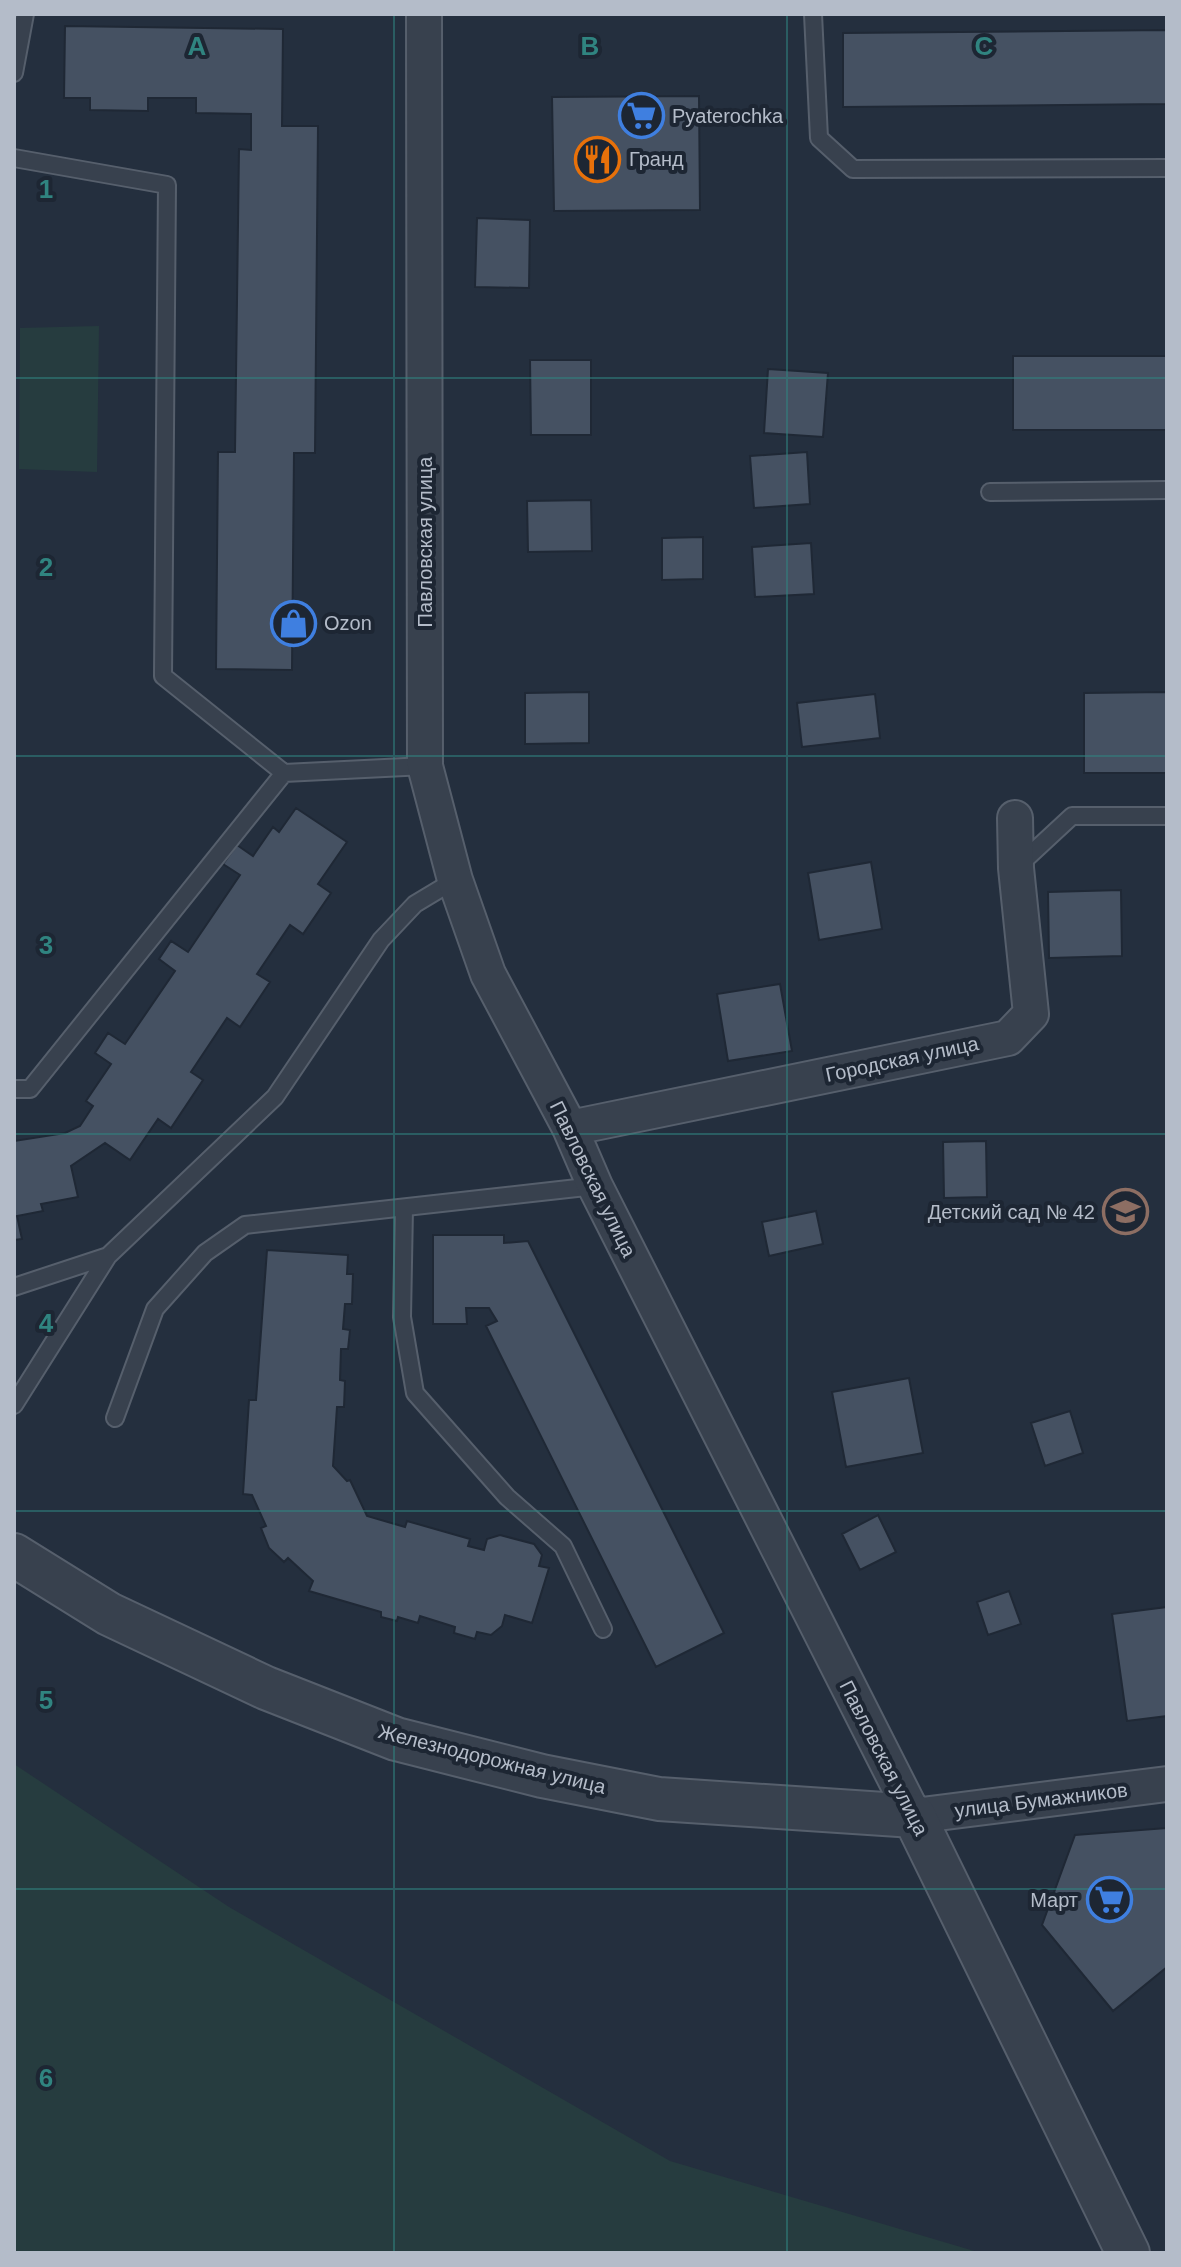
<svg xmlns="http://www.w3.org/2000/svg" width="1181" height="2267" viewBox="0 0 1181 2267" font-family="Helvetica,sans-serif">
  <rect width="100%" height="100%" fill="#242f3e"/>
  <!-- green -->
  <path fill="#263c3f" d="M99,326L97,472L19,469L20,328Z
    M14,1764L229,1907L670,2161L981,2253H14Z"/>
  <!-- building -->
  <path fill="#455162" stroke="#1f2835" stroke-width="2" d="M65,26L283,29L282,126H318L315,453H294L292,670L216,669L218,452H235L239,149L251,150V114L196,113V98H148V111L90,110V98H64Z
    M1167,30V104L843,107V33Z
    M699,96L700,210L554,211L552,97Z
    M477,218L530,220L529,288L475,287Z
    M1013,356H1167V430H1013Z
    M530,360H591V435H531Z
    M768,369L828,373L823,437L764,433Z
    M807,452L810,504L754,508L750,456Z
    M591,500L592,551L528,552L527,501Z
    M703,537V579L662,580V538Z
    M811,543L814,594L755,597L752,547Z
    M589,692V743L525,744V693Z
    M1167,692V773H1084V693Z
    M875,694L880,738L802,747L797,703Z
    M296,808L347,842L318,884L331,893L303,934L290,925L257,974L270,982L240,1027L227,1018L191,1072L203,1080L171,1128L158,1119L130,1160L105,1143L71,1166L78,1197L41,1204L43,1211L17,1216L22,1239L14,1240V1141L65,1133L80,1126L93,1106L86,1101L111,1064L95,1053L108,1033L125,1044L175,971L159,959L171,941L188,952L240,875L223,864L237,845L253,856L273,827L279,832Z
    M871,862L882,929L819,940L808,873Z
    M1121,890L1122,956L1049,958L1048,892Z
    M780,984L792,1051L728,1061L717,994Z
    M986,1141L987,1197L944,1198L943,1142Z
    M816,1211L823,1244L769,1256L762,1222Z
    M433,1235H504V1243L528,1241L724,1633L656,1667L486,1326L497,1321L489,1308H466L467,1324H433Z
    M267,1250L348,1255L347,1274H353L352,1304H345L343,1329L350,1330L348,1349H341L340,1380L345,1381L344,1407H337L333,1466L347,1481L350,1480L367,1516L405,1527L407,1521L470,1539L468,1546L484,1550L487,1539L500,1535L534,1544L542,1555L539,1566L549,1568L532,1623L505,1615L502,1626L491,1635L477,1632L475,1639L454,1633L455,1627L420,1616L418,1623L398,1617L397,1621L381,1617V1612L309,1591L313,1581L288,1558L284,1562L269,1548L261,1528L266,1526L252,1495L243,1494L249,1400H256Z
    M909,1378L923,1453L846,1467L832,1392Z
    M1070,1411L1083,1453L1045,1466L1031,1423Z
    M878,1515L896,1552L860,1570L842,1534Z
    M1009,1591L1021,1624L988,1635L977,1602Z
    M1167,1607V1716L1127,1721L1112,1614Z
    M1167,1828V1967L1113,2011L1042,1925L1075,1835Z"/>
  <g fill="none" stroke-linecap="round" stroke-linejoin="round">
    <defs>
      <path id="service" d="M813,14L819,138L853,169L1167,168
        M14,73L25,14
        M14,158L167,185L163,676L284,773L425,766
        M990,492L1167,490
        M1017,867L1072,816H1167
        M14,1089H30L284,773
        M404,1208L402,1317L415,1393L507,1497L563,1546L603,1629
        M14,1287L108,1256L275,1097L381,940L415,904L455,880
        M14,1405L108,1256
        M115,1418L155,1309L205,1253L245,1225L595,1186"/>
      <path id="minor" d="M424,14L425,766L455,880L488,974L570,1128L595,1186L914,1816L1167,1784
        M570,1128L1008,1038L1031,1014L1016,868L1015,818"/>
      <path id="tertiary" d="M14,1555L109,1614L266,1688L396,1739L542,1776L659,1799L914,1816L1128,2253"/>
    </defs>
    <!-- service casing -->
    <use href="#service" stroke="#565f6c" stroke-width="20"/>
    <!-- minor casing -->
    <use href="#minor" stroke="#565f6c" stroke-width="38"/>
    <!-- tertiary casing -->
    <use href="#tertiary" stroke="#565f6c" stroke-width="46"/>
    <!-- service -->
    <use href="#service" stroke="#38414e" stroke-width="16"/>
    <!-- minor -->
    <use href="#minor" stroke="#38414e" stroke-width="34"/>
    <!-- tertiary -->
    <use href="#tertiary" stroke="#38414e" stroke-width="42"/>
  </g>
  <!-- grid -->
  <path fill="none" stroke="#308480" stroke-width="2" stroke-opacity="0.55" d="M394,14V2253M787,14V2253M14,378H1167M14,756H1167M14,1134H1167M14,1511H1167M14,1889H1167"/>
  <!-- icons -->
  <defs>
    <symbol id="supermarket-ring" viewBox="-11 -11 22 22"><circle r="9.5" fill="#1d2633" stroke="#3f7fe0" stroke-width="1.5"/><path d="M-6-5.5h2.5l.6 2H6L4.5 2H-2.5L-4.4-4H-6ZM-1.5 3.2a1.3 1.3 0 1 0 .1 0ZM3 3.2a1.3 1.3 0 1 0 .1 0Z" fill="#3f7fe0"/></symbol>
    <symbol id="restaurant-ring" viewBox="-11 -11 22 22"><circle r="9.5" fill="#1d2633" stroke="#e8710a" stroke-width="1.5"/><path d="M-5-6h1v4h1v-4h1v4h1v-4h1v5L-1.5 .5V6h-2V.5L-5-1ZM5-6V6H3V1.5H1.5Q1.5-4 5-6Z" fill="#e8710a"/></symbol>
    <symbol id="shop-ring" viewBox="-11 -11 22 22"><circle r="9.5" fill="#1d2633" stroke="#3f7fe0" stroke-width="1.5"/><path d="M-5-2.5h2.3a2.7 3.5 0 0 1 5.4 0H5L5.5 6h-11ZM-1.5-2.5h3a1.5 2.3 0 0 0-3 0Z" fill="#3f7fe0"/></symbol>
    <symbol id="school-ring" viewBox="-11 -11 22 22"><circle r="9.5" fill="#1d2633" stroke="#8d6e63" stroke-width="1.5"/><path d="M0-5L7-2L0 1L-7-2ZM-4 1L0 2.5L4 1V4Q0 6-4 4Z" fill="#8d6e63"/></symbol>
  </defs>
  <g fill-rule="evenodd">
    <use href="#supermarket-ring" x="616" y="90" width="51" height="51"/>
    <use href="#restaurant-ring" x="572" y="134" width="51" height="51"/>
    <use href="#shop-ring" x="268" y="598" width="51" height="51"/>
    <use href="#school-ring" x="1100" y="1186" width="51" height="51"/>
    <use href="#supermarket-ring" x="1084" y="1874" width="51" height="51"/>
  </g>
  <g text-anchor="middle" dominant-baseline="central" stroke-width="8" stroke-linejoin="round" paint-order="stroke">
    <!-- poi labels -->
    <g font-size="20" fill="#b4bcc9" stroke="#1d2633" text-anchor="start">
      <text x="672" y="116">Pyaterochka</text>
      <text x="629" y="159">Гранд</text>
      <text x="324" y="623">Ozon</text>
      <text x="1095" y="1212" text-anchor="end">Детский сад № 42</text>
      <text x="1078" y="1900" text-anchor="end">Март</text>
    </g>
    <!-- street labels -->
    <g font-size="20" fill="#b4bcc9" stroke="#1d2633">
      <text transform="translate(425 542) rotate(-90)">Павловская улица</text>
      <text transform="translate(902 1059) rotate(-12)">Городская улица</text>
      <text transform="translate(593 1179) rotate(64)">Павловская улица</text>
      <text transform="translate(884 1758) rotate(63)">Павловская улица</text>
      <text transform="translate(492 1759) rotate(14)">Железнодорожная улица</text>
      <text transform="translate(1041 1800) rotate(-7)">улица Бумажников</text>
    </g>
  </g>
  <g font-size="26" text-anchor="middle" font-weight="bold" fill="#308480" stroke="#1d2633" stroke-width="8" stroke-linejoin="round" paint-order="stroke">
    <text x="197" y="55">A</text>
    <text x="590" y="55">B</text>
    <text x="984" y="55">C</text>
    <text x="46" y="198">1</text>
    <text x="46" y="576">2</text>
    <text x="46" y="954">3</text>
    <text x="46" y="1332">4</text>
    <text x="46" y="1709">5</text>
    <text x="46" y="2087">6</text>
  </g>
  <!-- border -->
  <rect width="1181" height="2267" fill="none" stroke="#b4bcc9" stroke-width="32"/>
</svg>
